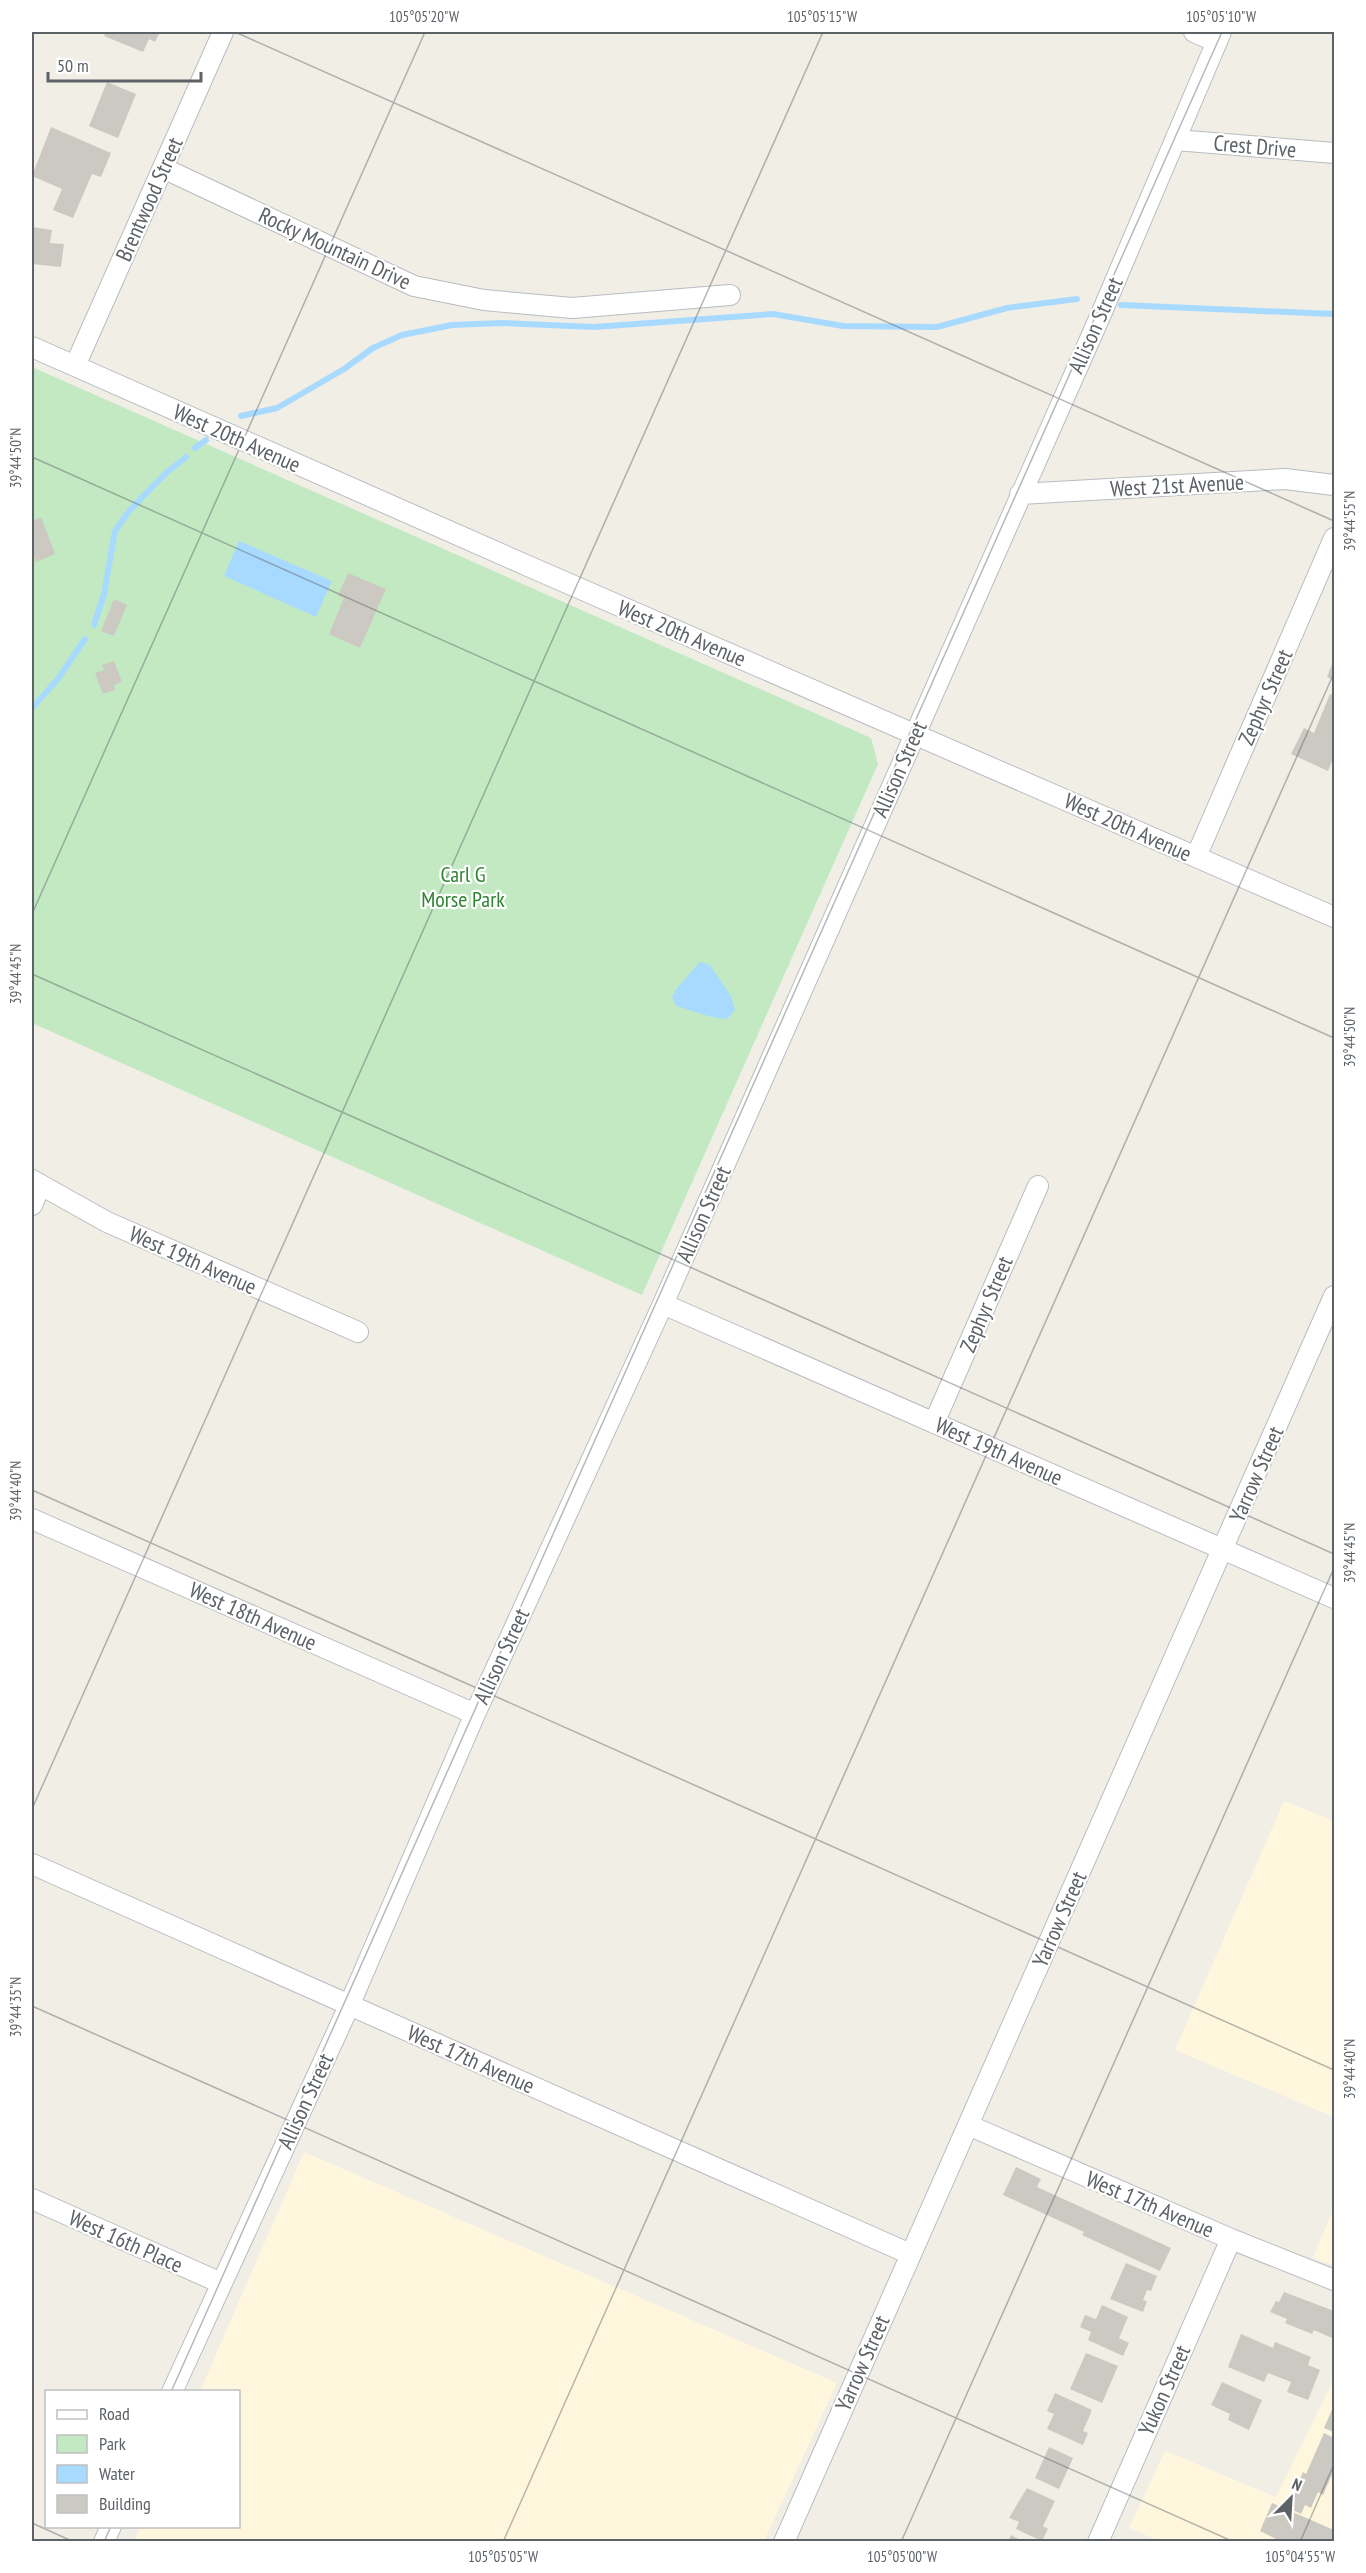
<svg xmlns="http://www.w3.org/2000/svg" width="1366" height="2573" viewBox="0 0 1366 2573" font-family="'PT Sans Narrow',sans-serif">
  <rect width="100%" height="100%" fill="#f1eee6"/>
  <!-- commercial -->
  <path fill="#fff7dd" d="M1284,1801L1334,1821V2117L1175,2050Z
    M304,2152L837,2383L764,2541L139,2542L135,2539L141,2527L238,2526V2392L200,2391Z
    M1334,2207V2265L1313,2258Z
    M1334,2379V2541H1160L1129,2528L1165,2451L1276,2497Z"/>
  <!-- green -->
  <path fill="#c2e9c2" d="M32,367L871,738L878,764L642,1295L32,1023Z"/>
  <!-- water -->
  <path fill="#a8daff" d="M239,541L332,581L316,617L224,576Z
    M700,962L710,965L731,996L735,1010L727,1019C709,1018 694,1011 676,1006L672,997L677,988Z"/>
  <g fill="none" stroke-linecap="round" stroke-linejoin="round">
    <!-- stream -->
    <path stroke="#a8daff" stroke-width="6" d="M1121,305L1334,314
      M241,416L277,408L344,369L373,348L402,335L452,325L502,323L594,327L773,314L843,326L937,327L1007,308L1077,299
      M195,448L206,440
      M94,625L104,594L115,531L129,511L165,474L186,457
      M32,708L58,679L85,639"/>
  </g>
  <!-- building -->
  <path fill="#ccc9c3" d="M106,32H160L155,42L149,39L143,52L104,36Z
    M107,82L136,94L118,138L89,126Z
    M51,127L111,153L101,177L92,174L73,218L53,210L62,189L32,176Z
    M32,227L52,230L50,243L64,244L61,267L32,264Z
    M41,517L55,554L36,562L32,550V521Z
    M348,573L386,589L360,648L329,634L344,598L338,596Z
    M114,599L127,605L114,636L101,631Z
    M1334,659V680L1327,677Z
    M114,661L122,682L114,685L115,690L103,694L95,673L104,670L102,665Z
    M1330,694L1334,696V756L1328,771L1291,754L1304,728L1314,733Z
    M1016,2167L1041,2179L1037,2187L1171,2248L1160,2271L1082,2235L1084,2232L1003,2195Z
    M1126,2263L1157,2276L1151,2291L1147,2290L1143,2300L1147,2301L1143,2312L1110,2299Z
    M1284,2292L1334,2311V2339L1314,2330L1312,2334L1285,2323L1287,2319L1270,2312L1276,2301L1279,2302Z
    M1102,2305L1128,2317L1119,2338L1129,2343L1123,2356L1088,2340L1091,2332L1080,2327L1085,2315L1096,2319Z
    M1241,2334L1273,2348L1275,2342L1311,2357L1308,2365L1320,2370L1308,2400L1287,2392L1291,2382L1268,2373L1264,2382L1228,2367Z
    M1086,2353L1118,2366L1102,2403L1070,2389Z
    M1222,2382L1262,2400L1249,2430L1228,2420L1230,2414L1211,2405Z
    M1055,2393L1092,2410L1083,2431L1088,2433L1083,2445L1047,2429L1054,2414L1047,2411Z
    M1334,2405V2432L1324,2428Z
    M1324,2433L1334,2438V2470L1323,2495L1318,2492L1311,2508L1305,2505L1301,2514L1287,2507L1303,2472L1306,2474Z
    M1049,2447L1073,2458L1059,2489L1035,2478Z
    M1027,2488L1055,2501L1043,2526L1048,2529L1042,2541L1016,2529L1019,2522L1009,2518Z
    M1272,2503L1334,2530V2542H1282L1260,2531Z
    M1011,2535L1024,2542H1008Z"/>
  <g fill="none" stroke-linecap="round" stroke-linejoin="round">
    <defs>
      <path id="minor" d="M1194,32L1217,42
        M1176,140L1334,153
        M163,168L414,286L484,300L572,308L730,295
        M32,347L528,566L1334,917
        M75,366L223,32
        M1020,494L1285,479L1334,485
        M1196,857L1334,538
        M32,1180L107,1222L358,1332
        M32,1205L40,1186
        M663,1304L1334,1598
        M934,1423L1038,1186
        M32,1519L475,1714
        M32,1864L910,2254
        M968,2125L1231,2239L1334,2280
        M32,2199L221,2283
        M172,2392L349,2006L475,1714L663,1304L1102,312L1221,32
        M104,2542L111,2526
        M784,2542L1334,1296
        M1098,2542L1231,2239"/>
    </defs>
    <!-- minor casing -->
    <use href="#minor" stroke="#b8bcc0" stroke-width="22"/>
    <!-- minor -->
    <use href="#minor" stroke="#fff" stroke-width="20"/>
  </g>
  <!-- ticks -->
  <path fill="none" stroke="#5d6267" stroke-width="1.5" stroke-opacity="0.45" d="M235,32L1334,521M32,457L1334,1038M32,914L425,32M32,974L1334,1554M32,1490L1334,2070M32,1809L823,32M32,2006L1234,2542M171,2392L1222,32M32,2523L74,2542M104,2542L111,2526M503,2542L1334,673M901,2542L1334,1568M1300,2542L1334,2464"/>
  <g text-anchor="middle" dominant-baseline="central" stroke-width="4.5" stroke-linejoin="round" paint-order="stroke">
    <!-- street labels -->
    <g font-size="22" fill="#5d6267" stroke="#fff">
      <text transform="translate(1255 146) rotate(5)">Crest Drive</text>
      <text transform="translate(149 199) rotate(-66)">Brentwood Street</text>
      <text transform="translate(335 248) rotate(25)">Rocky Mountain Drive</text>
      <text transform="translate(1095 325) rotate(-66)">Allison Street</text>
      <text transform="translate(237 438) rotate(24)">West 20th Avenue</text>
      <text transform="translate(1177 485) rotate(-3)">West 21st Avenue</text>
      <text transform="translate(682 633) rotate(23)">West 20th Avenue</text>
      <text transform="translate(1265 697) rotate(-66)">Zephyr Street</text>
      <text transform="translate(899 769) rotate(-66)">Allison Street</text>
      <text transform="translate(1128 827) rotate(24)">West 20th Avenue</text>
      <text transform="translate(703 1214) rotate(-66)">Allison Street</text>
      <text transform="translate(193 1260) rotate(24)">West 19th Avenue</text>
      <text transform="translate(986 1304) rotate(-67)">Zephyr Street</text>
      <text transform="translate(999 1451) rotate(24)">West 19th Avenue</text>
      <text transform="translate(1256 1474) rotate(-66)">Yarrow Street</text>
      <text transform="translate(253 1616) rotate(24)">West 18th Avenue</text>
      <text transform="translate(501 1656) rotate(-65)">Allison Street</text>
      <text transform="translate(1059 1919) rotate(-66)">Yarrow Street</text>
      <text transform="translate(471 2059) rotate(24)">West 17th Avenue</text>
      <text transform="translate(305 2101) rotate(-65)">Allison Street</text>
      <text transform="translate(1150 2204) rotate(23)">West 17th Avenue</text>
      <text transform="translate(126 2241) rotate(24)">West 16th Place</text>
      <text transform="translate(862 2363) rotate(-66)">Yarrow Street</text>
      <text transform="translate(1164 2390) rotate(-66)">Yukon Street</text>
    </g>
    <!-- park labels -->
    <g font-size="22" fill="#308433" stroke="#fff">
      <text x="463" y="874">Carl G<tspan x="463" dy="25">Morse Park</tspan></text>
    </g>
  </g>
  <!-- border -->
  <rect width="1366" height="2573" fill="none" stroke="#ffffff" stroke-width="66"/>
  <!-- legend -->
  <rect x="45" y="2390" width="195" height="138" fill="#ffffff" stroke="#bec0c2" stroke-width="1.5"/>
  <rect x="57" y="2410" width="30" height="9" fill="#ffffff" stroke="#bec0c2" stroke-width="1.5"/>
  <text x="99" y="2420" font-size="18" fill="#5d6267">Road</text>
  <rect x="57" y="2435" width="30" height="18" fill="#c2e9c2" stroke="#bec0c2" stroke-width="1.5"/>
  <text x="99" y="2450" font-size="18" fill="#5d6267">Park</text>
  <rect x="57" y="2465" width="30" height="18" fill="#a8daff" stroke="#bec0c2" stroke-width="1.5"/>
  <text x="99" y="2480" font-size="18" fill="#5d6267">Water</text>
  <rect x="57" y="2495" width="30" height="18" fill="#ccc9c3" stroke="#bec0c2" stroke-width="1.5"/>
  <text x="99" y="2510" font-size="18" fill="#5d6267">Building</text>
  <!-- north arrow -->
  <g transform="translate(1291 2498) rotate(24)" stroke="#ffffff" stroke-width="4.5" paint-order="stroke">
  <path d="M0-4.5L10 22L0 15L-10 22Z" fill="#5d6267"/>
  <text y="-9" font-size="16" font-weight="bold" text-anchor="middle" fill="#5d6267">N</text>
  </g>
  <!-- scale -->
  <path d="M48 72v9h153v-9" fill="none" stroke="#5d6267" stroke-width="3"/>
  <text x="57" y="72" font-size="18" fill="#5d6267" stroke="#ffffff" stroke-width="4.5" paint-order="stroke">50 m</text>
  <rect x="33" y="33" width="1300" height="2507" fill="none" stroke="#5d6267" stroke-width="2"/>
  <g font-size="15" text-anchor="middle" fill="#5d6267">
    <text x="424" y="22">105°05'20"W</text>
    <text x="822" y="22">105°05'15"W</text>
    <text x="1221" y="22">105°05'10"W</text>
    <text transform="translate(16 458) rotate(-90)" y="5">39°44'50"N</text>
    <text transform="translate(1350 521) rotate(-90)" y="5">39°44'55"N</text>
    <text transform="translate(16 974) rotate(-90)" y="5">39°44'45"N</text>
    <text transform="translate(1350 1037) rotate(-90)" y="5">39°44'50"N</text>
    <text transform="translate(16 1491) rotate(-90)" y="5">39°44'40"N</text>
    <text transform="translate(1350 1553) rotate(-90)" y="5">39°44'45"N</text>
    <text transform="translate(16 2007) rotate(-90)" y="5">39°44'35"N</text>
    <text transform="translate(1350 2069) rotate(-90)" y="5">39°44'40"N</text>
    <text x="503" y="2562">105°05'05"W</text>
    <text x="902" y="2562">105°05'00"W</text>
    <text x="1300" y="2562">105°04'55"W</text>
  </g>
</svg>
